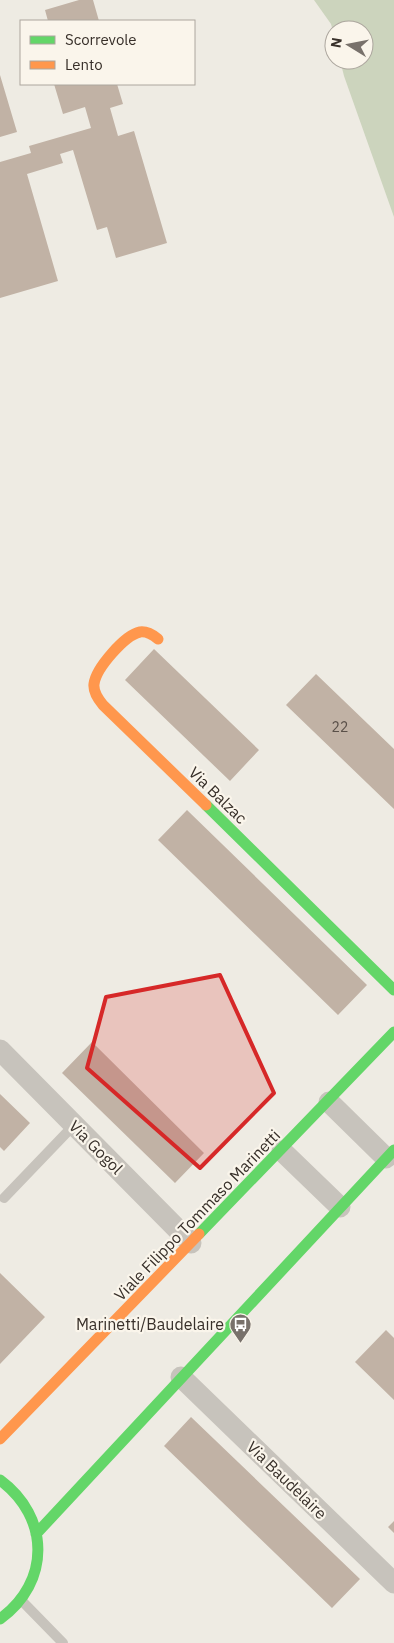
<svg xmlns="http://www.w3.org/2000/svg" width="394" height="1643" viewBox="0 0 394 1643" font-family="'IBM Plex Sans',sans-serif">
  <rect width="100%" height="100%" fill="#eeebe3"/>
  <!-- green -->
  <path fill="#ccd4bd" d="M314,0H394V217L344,76L340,60H364V30H334V35L331,24Z"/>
  <!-- building -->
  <path fill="#c1b2a5" d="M79,0H93L99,21H48L45,10Z
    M0,75L17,132L0,137Z
    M54,84H117L123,104L110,108L118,136L134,131L167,243L116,258L107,227L97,230L73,150L60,154L63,163L27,174L58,281L0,298V162L31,153L29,146L91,128L85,107L63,114Z
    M154,649L259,750L230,781L125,680Z
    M316,674L394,749V809L286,705Z
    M187,810L367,985L338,1015L158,840Z
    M92,1042L204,1153L175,1183L62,1073Z
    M0,1094L30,1123L4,1151L0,1147Z
    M0,1273L45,1317L0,1364Z
    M386,1330L394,1338V1400L355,1362Z
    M191,1417L360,1579L332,1608L164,1446Z
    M394,1521V1533L388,1527Z"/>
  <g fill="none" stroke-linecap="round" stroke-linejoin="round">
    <!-- lane -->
    <path stroke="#c7c3bc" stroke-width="10" d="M4,1198L74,1125
      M22,1601L63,1643"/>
    <!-- street -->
    <path stroke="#c7c3bc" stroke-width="21" d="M0,1050L191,1243
      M329,1102L386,1158
      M282,1151L340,1207
      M181,1377L394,1583"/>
    <!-- fast -->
    <path stroke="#63d668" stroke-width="11" d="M206,805L394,990
      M199,1234L394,1032
      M0,1480C50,1517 51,1582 0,1619
      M36,1534L394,1150"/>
    <!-- slow -->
    <path stroke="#ff974d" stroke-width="11" d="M158,639C153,635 147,631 140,632C125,635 96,668 94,684C93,692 98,699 103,705L206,805
      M0,1439L199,1234"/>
  </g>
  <!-- marked area -->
  <path fill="#d62828" fill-opacity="0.2" stroke="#d62828" stroke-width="4" stroke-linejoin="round" d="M220,975L274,1093L200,1168L87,1068L106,997Z"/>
  <!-- icons -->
  <defs>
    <symbol id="bus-pin" viewBox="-11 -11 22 30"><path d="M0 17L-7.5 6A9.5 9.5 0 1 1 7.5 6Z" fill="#78716b" stroke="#faf5eb"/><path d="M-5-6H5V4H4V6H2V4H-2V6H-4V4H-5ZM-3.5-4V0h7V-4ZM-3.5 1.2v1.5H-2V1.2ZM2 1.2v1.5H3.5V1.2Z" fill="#fff"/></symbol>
  </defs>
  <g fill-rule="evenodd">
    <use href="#bus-pin" x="228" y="1312" width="25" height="34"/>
  </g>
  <g text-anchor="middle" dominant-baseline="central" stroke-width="4.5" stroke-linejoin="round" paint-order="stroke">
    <!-- number labels -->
    <g font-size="14" fill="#5a5049">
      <text x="340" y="727">22</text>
    </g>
    <!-- street labels -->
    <g font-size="16" fill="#38302a" stroke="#faf5eb">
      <text transform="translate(218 795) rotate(44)">Via Balzac</text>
      <text transform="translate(96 1147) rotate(45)">Via Gogol</text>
      <text transform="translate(197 1215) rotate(-46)">Viale Filippo Tommaso Marinetti</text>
      <text transform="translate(287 1480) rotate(44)">Via Baudelaire</text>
    </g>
    <!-- poi labels -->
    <g font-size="16" fill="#38302a" stroke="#faf5eb" text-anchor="end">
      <text x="224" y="1324">Marinetti/Baudelaire</text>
    </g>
  </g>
  <!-- legend -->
  <rect x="20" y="20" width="175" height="65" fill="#faf5eb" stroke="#aca69e"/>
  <rect x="30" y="36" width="25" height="8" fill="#63d668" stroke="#aca69e"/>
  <text x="65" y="45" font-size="15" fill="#38302a">Scorrevole</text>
  <rect x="30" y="61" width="25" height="8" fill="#ff974d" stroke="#aca69e"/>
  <text x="65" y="70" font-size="15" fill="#38302a">Lento</text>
  <!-- north arrow -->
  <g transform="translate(349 45) rotate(280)"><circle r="24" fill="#faf5eb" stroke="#aca69e"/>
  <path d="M0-4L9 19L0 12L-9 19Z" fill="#78716b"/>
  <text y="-8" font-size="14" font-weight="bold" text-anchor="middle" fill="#38302a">N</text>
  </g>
</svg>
